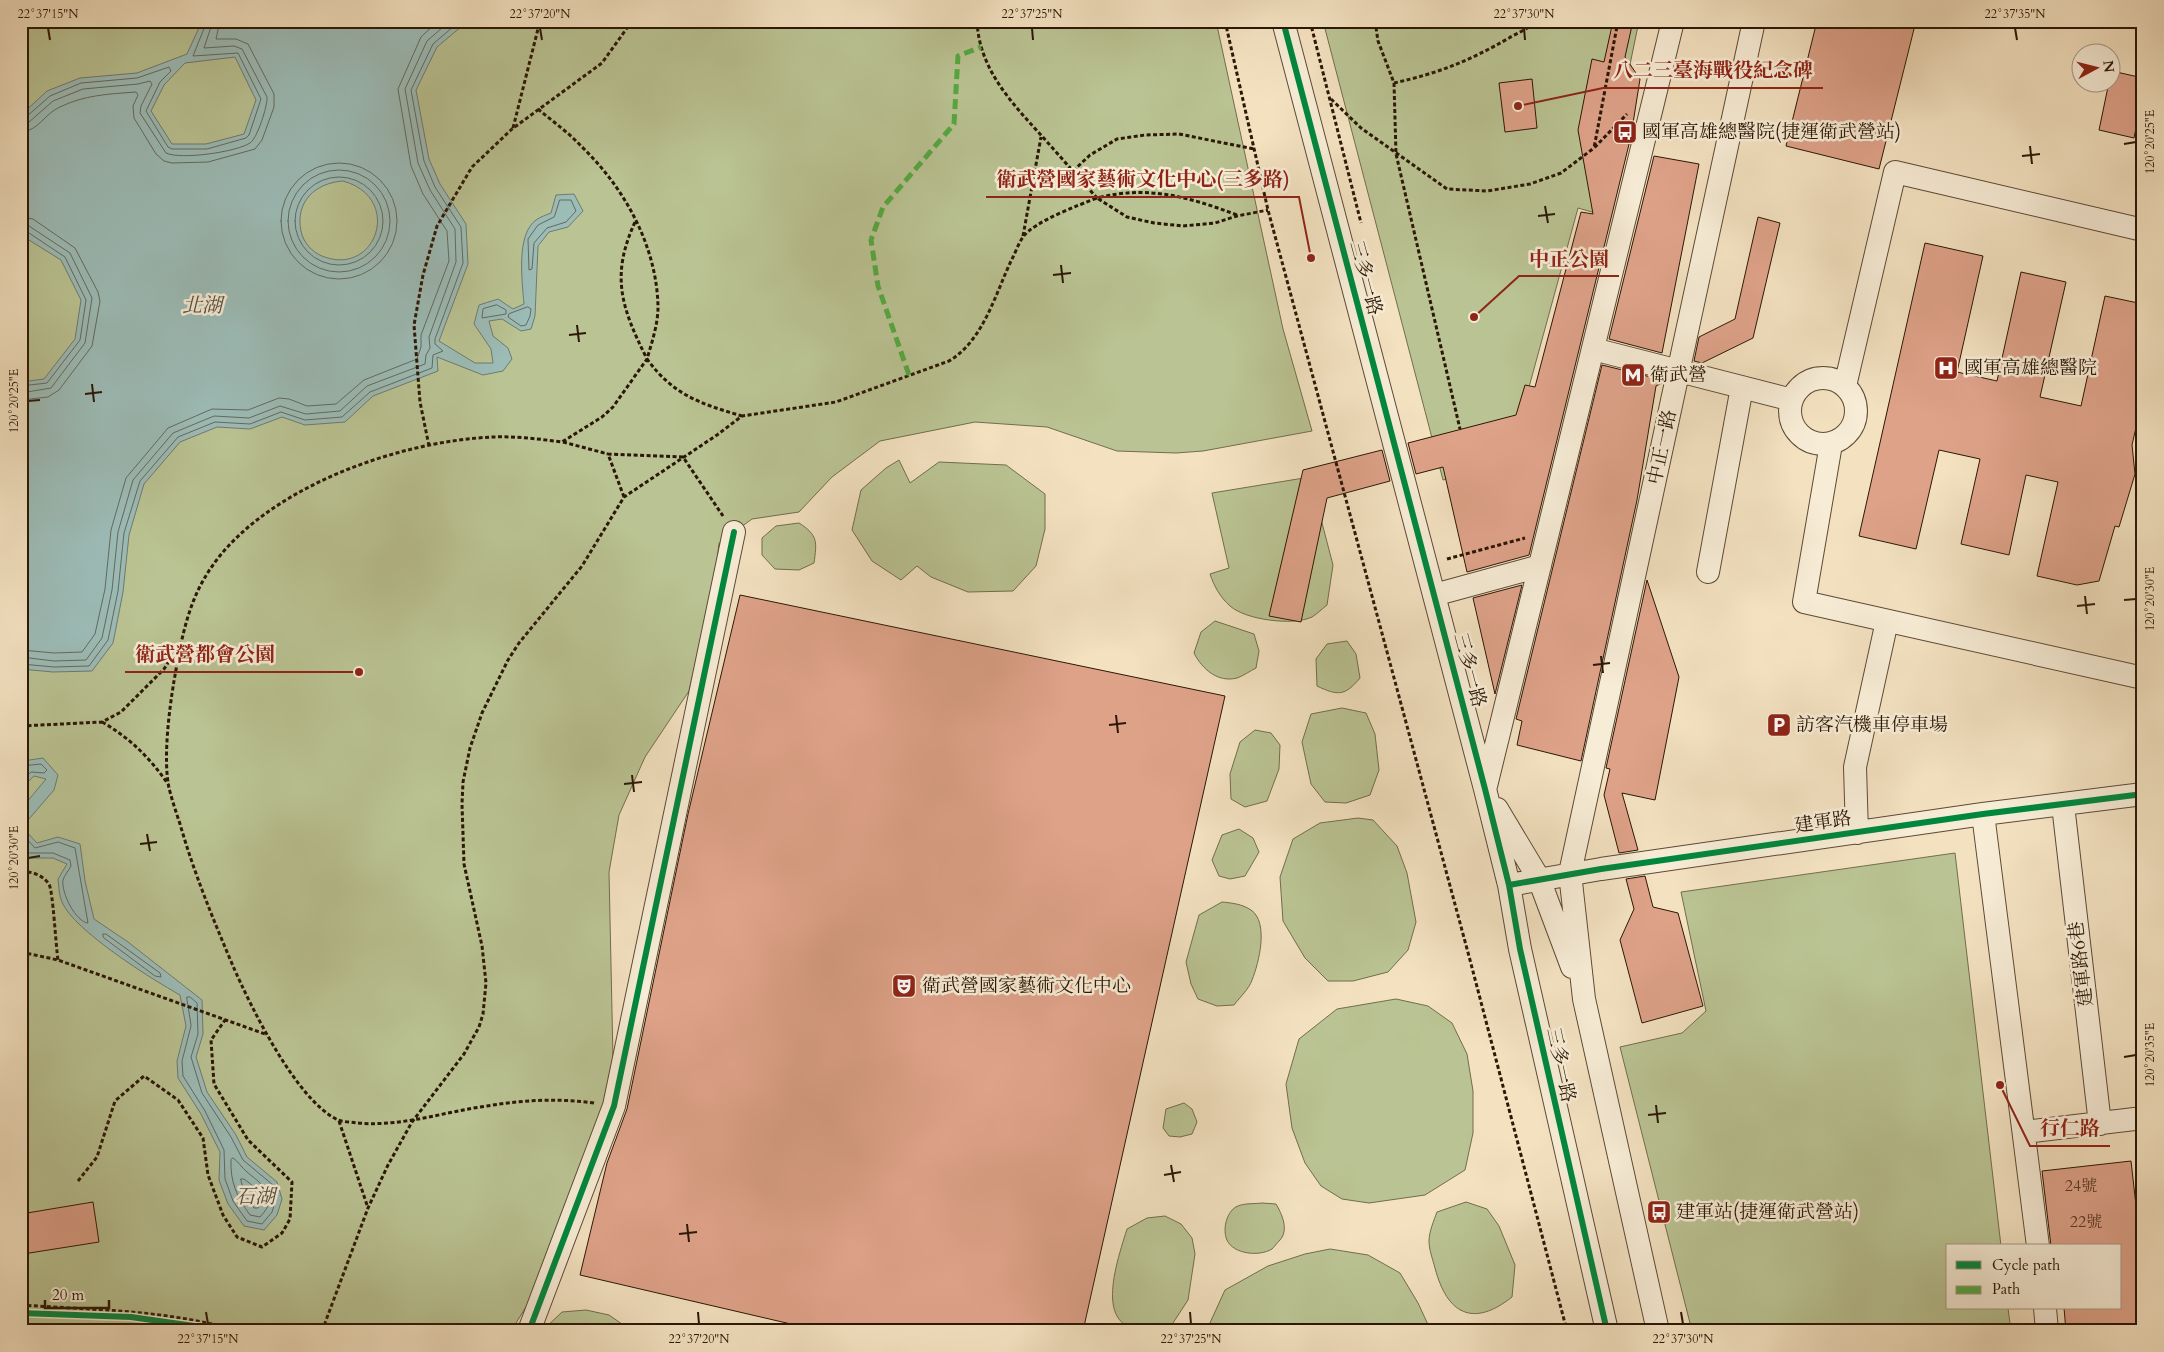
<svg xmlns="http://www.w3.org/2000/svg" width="2164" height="1352" viewBox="0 0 2164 1352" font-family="Cardo,'Noto Serif TC',serif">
  <rect width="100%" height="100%" fill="#f3e1c0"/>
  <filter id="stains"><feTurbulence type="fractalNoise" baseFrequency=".004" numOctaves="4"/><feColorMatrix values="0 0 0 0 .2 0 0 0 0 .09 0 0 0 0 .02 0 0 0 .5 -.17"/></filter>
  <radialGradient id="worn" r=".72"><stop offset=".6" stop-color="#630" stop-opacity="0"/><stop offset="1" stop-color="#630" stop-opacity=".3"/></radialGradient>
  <!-- green -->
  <path fill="#bac393" stroke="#726d4c" d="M21,21H1216L1283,329L1312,431L1203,451L1176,453L1117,451L1047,427L975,422L880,441L832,477L799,512L752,519L719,543L714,587L689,691L645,757L619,815L609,872L614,1106L529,1302L511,1331H21Z
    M1323,21H1639L1599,214L1578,208L1520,420L1500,467L1443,480Z
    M899,460L910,483L939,462L1006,465L1045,494V529L1036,566L1013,591L968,592L931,577L917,566L901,580L872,561L852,530L861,490L886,468Z
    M1310,477L1333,565L1327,605C1323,608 1317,614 1312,617C1293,626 1246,620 1230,606C1220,597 1214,586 1210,574L1229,568L1212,493Z
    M799,523C818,535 817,542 814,563L799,570L775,569L762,555V538L776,526Z
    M1215,621L1254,634L1259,651L1256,668C1250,671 1243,676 1237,678C1218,683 1202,669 1194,653L1201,632Z
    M1347,641L1356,654L1360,678C1345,696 1338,696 1317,686L1316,659L1327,644Z
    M1342,708L1366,713L1375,734L1379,770L1370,795L1346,803L1325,802L1311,784L1302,742L1311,714Z
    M1255,730L1271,733L1280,745L1279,769L1267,801L1245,807L1231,799L1230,774L1240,742Z
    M1358,818L1373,820L1397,846L1407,873L1416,922L1408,950L1388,972L1353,981H1328L1305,958L1283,921L1280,877L1293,839L1320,823Z
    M1239,829L1253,838L1259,852L1245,876L1230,879L1219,876L1212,860L1222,835Z
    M1955,853L2001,1246H1948V1308H2008L2011,1331H1692L1620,1047L1682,1033L1706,1011L1681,892Z
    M1222,902C1232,903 1242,904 1251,910C1269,922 1259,963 1252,980C1249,989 1240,997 1234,1005L1217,1006L1198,999L1191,984L1186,962L1199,915Z
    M1396,999L1428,1006L1452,1023L1467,1054L1473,1091V1133L1465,1170L1425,1195L1369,1203L1342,1199L1321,1186L1305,1163L1292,1128L1286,1084L1299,1039L1337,1009Z
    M1184,1103L1192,1109L1197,1122L1192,1134L1180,1137L1169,1136L1163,1128L1166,1109Z
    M1466,1202L1487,1209L1499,1226L1515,1265L1512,1297C1473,1328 1447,1314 1435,1268C1433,1260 1429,1250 1429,1241C1429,1232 1434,1220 1437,1212Z
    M1262,1203L1276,1204C1282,1214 1289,1230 1280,1240C1277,1243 1274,1247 1272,1249C1259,1257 1233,1254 1227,1240C1222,1229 1227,1210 1238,1206C1245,1203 1255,1204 1262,1203Z
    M1165,1216L1181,1224L1192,1238L1195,1254L1188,1300L1171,1326C1090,1347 1112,1276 1127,1229L1147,1218Z
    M1330,1249L1368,1255L1400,1273L1418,1303L1431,1331H1208L1209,1325L1225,1290L1268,1266L1305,1254Z
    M586,1310L609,1315L632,1331H542L562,1312Z"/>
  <!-- water -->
  <path fill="#9cbcb7" stroke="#6f7a70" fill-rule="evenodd" d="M202,21H468L437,47L416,90L429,159L440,184L466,224L468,264L439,341L475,363H493L491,349L474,324L479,305L498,299L513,309L524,304C522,281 516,234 536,220C540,217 546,215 551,213L556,195L574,194L583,211L568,227L549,232L538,246L535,316L531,329L521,331L502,319L489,321L493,336L508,348L512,359L503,371L483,375L437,357L438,371L373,396L345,422L305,425L282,417L250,429L217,427L180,442L144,484L129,535L123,592L113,643L92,671L53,672L21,669V382L44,379L75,339L81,300L61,260L21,235V115L47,91L80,78L137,73L187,54ZM235,57L256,100L244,134L206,144H172L151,111L164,85L185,63ZM343,181C404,198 376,278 322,256C312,252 303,242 301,231C295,202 315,183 343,181Z
    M43,758L58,775L54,790L22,827L37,843L58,837L80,844L85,881L94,919L128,942L202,1000L203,1034L196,1057L207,1092L236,1135L247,1157L277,1182L282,1199L277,1215L264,1230L244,1226L228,1204L219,1180L220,1152L201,1114L178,1078L177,1061L186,1026L180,995C153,980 73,930 62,902C59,896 59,887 58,879L67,864L53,858H21V809L46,779L34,776L21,789V763L23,761Z"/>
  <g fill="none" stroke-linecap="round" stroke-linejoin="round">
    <!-- shore -->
    <path stroke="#646a5e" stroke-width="1" d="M21,118L26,117L50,96L81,83L137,78L169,67L171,71L160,82L146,111L168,147L172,149H207L246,138L249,135L261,99L238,53L193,56L207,21
      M21,124L29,122L53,101L83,89L138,84L150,81L152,84L141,106L140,113L166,153C181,160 236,152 250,143C257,139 268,105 267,97L242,49L234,46L204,48L213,21
      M21,132C39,131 45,113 60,107C84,95 109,94 136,92L138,95L133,106L134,118L156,154L164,161L172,163L208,162L255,149L262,140L274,107V94L248,44L236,39H216L220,21
      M281 221a58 58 0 1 1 116 0a58 58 0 1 1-116 0Z
      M288 221a51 51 0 1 1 102 0a51 51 0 1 1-102 0Z
      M295 221a44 44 0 1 1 88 0a44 44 0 1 1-88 0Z
      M560,200H571L576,211L566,222L547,228L534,243L532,269L529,270L528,239L538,225L554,217Z
      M21,217L33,219L75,248L98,292L100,301L92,346L59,390L48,397L21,400
      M21,224L29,226L70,253L92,298L85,343L51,388L21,393
      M21,230L26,231L65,257L86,300L80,340L47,383L21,386
      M497,305L506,310V314L482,318L483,309Z
      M528,307L531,309L530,316L526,325L521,326L508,317L509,314Z
      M21,650L54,653L82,652L95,634L105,589L111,530L126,478L168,428L212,409L248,410L279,398L289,399L307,406L336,404L364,380L417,359L421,347V335L449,261L447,231L423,194L411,166L398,89L421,37L438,21
      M21,657L54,661L86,660L102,638L112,590L118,532L133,480L173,433L214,416L249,418L280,406L306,414L340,411L367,386L425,364L426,355L430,348L429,337L456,262L455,229L430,190L418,163L405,89L427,41L450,21
      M21,664L54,667L89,666L108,640L118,591L124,533L140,481L178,437L215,422L250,424L281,412L305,420L342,417L370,392L432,368L433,355L443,351L435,344V339L463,263L461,227L435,187L424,161L411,90L433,44L460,21
      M21,766L41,764L47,770L44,773L31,772L21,782
      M21,833L35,848L58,842L75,848L88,923C76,922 61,893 63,880C64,876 69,870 71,866L70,860L53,853H21
      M103,934H106L160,973L161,977L155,976L104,938Z
      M187,997H190L197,1003L198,1034L191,1057L202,1093L231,1137L243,1160L273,1185L276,1200L272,1212L262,1224L247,1221L233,1201L225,1179L224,1150L205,1111L183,1076L182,1061L191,1026Z
      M233,1158C238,1161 242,1168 247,1172C264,1186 280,1196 260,1217L250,1215C237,1197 230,1182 231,1160Z
      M241,1179H244C254,1187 269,1195 258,1208H254L245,1195Z"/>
  </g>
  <!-- building -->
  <path fill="#dea289" stroke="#2b1705" d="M1613,21H1633L1625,57L1640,79L1631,136L1529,555L1467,572L1443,467L1416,474L1408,443L1516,415L1525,385L1535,387L1581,212L1593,214L1578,130L1592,59L1604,62Z
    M1817,21H1916L1879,169L1786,146Z
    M2112,71L2143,78V93L2134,138L2099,130L2109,82H2112Z
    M1532,79L1537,128L1505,132L1499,83Z
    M1654,156L1699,164L1662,353L1609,339Z
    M1758,217L1780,223L1753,338L1702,363L1694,361L1699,337L1735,319Z
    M1925,243L1983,256L1957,372L1997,381L2021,272L2066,282L2040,397L2081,406L2105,296L2143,304V397L2132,445L2135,474L2119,527L2115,526L2099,581L2077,585L2037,576L2058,482L2026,475L2009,555L1961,544L1980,459L1939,450L1916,549L1859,536Z
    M1602,365L1663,380L1662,383L1656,386L1637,500L1581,761L1517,745L1522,721L1516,719Z
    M1382,450L1390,481L1327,498L1301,622L1269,616L1303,470Z
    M1647,580L1679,677L1655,800L1622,793L1638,850L1619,853L1604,795L1610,769L1606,768Z
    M1522,585L1495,694L1473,598Z
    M740,595L1225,696L1083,1331H821L580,1275L607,1163L627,1109L688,814Z
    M1645,876L1653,907L1678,913L1703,1006L1642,1023L1620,940L1634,909L1626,879Z
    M2131,1161L2143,1268V1331H2066L2064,1308H2120V1246H2051L2042,1171Z
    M93,1202L99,1242L23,1254L21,1214Z"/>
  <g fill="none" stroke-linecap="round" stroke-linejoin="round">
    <defs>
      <path id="minor" d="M1283,21L1485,789L1509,885L1520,949L1607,1331
        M1593,349L1792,400
        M1790 411a33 33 0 1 1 66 0a33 33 0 1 1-66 0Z
        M1845,386L1895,172L2143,230
        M1831,444L1804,602L2143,678
        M1708,572L1742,387
        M1434,595L1540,566
        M1486,786L1673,21
        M2063,805L2100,1124
        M1497,809L1539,879L1572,967
        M1983,814L2038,1246
        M1857,833L1855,767L1887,621
        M1509,885L1601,869L1983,814L2143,794
        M2024,1132L2143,1118
        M2045,1308L2047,1331
        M529,1331L614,1106L734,532
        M1658,1331L1584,999L1570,873L1754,21"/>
    </defs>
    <!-- minor casing -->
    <use href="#minor" stroke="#5d4a34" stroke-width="24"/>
    <!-- path -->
    <path stroke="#2b1705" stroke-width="3" stroke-dasharray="4 2.5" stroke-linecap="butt" d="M977,21C979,68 1010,101 1040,134C1051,146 1062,159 1073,171L1090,155L1117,139L1145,135L1179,134L1254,149
      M1225,21L1268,210L1470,960L1567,1331
      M1310,21L1361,223
      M1375,21L1378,41L1394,83C1439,73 1469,61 1509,38C1517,33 1529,29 1535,21
      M1618,21L1594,148L1627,114
      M1394,83L1396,154L1460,429
      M1331,99L1361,128L1447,189L1487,191L1530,184L1561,173L1594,148
      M538,109C552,121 568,132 581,146C624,187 657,246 658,307C658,324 652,342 647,359C673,395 701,404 742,416
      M513,128L540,21
      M1073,171L1097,198C1148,185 1189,197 1237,215
      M1023,236L1041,137
      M563,442L608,454
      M429,446L420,402L414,325L423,275L437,226L472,167L512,129L602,63L632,21
      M624,497L608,454L683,457L723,516
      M1447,559L1525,538
      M102,722C130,738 150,758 168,784
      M21,726L102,722L121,712L164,669L179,646
      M21,872C32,871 42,875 49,884C53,891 56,948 58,960
      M21,952L58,960L265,1034
      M594,1103C558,1098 523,1100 487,1106C443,1112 402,1127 357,1123C351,1122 343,1122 338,1120C296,1100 251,1007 233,966C213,919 194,873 180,824C176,812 172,800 169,788C163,759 169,711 174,681C180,647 186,610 204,579C254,491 396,441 493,437C516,436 539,439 562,442L602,417L613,407L647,359C621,307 610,275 636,220
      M339,1121L368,1208
      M78,1181L97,1157L115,1101L144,1076L178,1100L203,1138L208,1175L223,1215L237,1237L262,1247L282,1233L290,1219L292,1182L248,1140L214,1084L211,1040L225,1020
      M21,1305C93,1310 169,1310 238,1331
      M322,1331L368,1208L388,1165L412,1122L464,1054L479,1027L483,1014L486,983L482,946L464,864L462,804L463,782L470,748L482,713L508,660L519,643L582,566L624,497L717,435L742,416L836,402L949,361C983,341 995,295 1011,261C1015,254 1018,244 1023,237C1033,222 1079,205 1097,198L1127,217L1154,223L1183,226L1215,223L1237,216L1268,210"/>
    <!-- minor -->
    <use href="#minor" stroke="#f7ecd6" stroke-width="22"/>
    <!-- quiet -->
    <path stroke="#54a940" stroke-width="5" stroke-dasharray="10 5" stroke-linecap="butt" d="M909,375L878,286L871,240L883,207L954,124L958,56L981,47"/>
    <defs>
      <path id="cycleway" d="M1283,21L1485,789L1509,885L1520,949L1607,1331
        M1509,885L1601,869L1983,814L2143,794
        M21,1313L131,1317L201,1327L212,1331
        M529,1331L614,1106L734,532"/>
    </defs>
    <!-- cycleway casing -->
    <use href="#cycleway" stroke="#f7ecd6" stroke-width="9"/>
    <!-- cycleway -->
    <use href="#cycleway" stroke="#00873e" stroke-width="6"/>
  </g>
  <!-- ticks -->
  <path fill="none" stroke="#2b1705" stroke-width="2" d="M48,28L50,40M540,28L542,40M1032,28L1033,40M1524,28L1525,40M2015,28L2017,40M2124,144L2136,142M2030,146L2032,164M2022,156L2040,154M1545,206L1548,223M1538,216L1555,214M1061,265L1063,283M1053,275L1071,273M577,325L579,342M569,335L586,333M92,384L94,402M85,394L102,392M28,401L40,400M2085,596L2087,614M2124,600L2136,599M2077,606L2095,604M1601,656L1603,673M1593,665L1610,663M1116,715L1118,733M1109,725L1126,723M632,775L634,792M624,784L642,782M147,834L150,851M140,844L157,842M28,858L40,856M2124,1057L2136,1055M1656,1105L1658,1123M1648,1115L1666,1113M1171,1165L1174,1182M1164,1175L1181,1172M687,1224L689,1242M679,1234L697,1232M206,1312L208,1324M698,1312L699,1324M1190,1312L1191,1324M1681,1312L1683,1324"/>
  <!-- icons -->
  <defs>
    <symbol id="bus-square" viewBox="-11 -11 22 22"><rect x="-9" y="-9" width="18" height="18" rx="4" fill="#8f2418" stroke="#f7ecd6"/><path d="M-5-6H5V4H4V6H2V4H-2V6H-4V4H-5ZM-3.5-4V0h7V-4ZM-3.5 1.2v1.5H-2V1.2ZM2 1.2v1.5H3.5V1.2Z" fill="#fff"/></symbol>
    <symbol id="hospital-square" viewBox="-11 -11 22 22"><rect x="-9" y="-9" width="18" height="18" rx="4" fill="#8f2418" stroke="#f7ecd6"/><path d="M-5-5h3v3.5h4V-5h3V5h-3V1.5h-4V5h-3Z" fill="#fff"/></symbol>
    <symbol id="metro-square" viewBox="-11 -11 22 22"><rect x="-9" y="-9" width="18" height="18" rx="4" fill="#8f2418" stroke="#f7ecd6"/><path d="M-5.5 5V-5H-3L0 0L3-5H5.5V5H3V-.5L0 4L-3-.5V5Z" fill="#fff"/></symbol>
    <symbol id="parking-square" viewBox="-11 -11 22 22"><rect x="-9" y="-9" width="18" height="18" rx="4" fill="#8f2418" stroke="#f7ecd6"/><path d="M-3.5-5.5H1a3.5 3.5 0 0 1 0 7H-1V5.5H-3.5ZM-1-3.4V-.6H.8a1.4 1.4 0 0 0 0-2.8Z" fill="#fff"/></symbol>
    <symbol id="theatre-square" viewBox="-11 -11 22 22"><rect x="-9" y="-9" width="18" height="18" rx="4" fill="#8f2418" stroke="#f7ecd6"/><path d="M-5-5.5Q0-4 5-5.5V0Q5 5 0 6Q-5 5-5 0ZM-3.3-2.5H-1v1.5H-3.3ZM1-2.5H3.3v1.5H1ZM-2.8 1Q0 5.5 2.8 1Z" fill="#fff"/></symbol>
  </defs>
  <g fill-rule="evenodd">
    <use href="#bus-square" x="1611" y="118" width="28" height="28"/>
    <use href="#hospital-square" x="1932" y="354" width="28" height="28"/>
    <use href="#metro-square" x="1619" y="361" width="28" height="28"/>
    <use href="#parking-square" x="1765" y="711" width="28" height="28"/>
    <use href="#theatre-square" x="890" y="972" width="28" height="28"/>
    <use href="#bus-square" x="1645" y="1198" width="28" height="28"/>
  </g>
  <g text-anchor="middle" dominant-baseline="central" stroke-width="5" stroke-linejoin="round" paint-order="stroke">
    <!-- number labels -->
    <g font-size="16" fill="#583a26">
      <text x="2081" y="1186">24號</text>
      <text x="2086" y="1222">22號</text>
    </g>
    <!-- poi labels -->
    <g font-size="19" fill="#2b1705" stroke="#f7ecd6" text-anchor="start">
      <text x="1642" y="132">國軍高雄總醫院(捷運衛武營站)</text>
      <text x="1964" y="368">國軍高雄總醫院</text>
      <text x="1650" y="375">衛武營</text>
      <text x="1796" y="725">訪客汽機車停車場</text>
      <text x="922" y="986">衛武營國家藝術文化中心</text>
      <text x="1676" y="1212">建軍站(捷運衛武營站)</text>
    </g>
    <!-- street labels -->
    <g font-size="19" fill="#2b1705" stroke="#f7ecd6">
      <text transform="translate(1366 278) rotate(75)">三多一路</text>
      <text transform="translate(1662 447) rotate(-78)">中正一路</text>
      <text transform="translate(1470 670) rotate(75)">三多一路</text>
      <text transform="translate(1823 822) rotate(-8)">建軍路</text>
      <text transform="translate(2081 964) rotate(-97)">建軍路6巷</text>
      <text transform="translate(1561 1065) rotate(78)">三多一路</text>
    </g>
    <!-- water labels -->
    <g font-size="20" font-style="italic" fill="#535143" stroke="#f7ecd6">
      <text x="202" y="305">北湖</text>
      <text x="255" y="1196">石湖</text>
    </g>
  </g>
  <!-- callouts -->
  <path fill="none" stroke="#8f2418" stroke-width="2" d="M1518 106L1603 88H1823M1311 258L1299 197H986M1474 317L1519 276H1619M359 672L285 672H125M2000 1085L2030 1146H2110"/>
  <g fill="#8f2418" stroke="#f7ecd6" stroke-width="2">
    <circle cx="1518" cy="106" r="5"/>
    <circle cx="1311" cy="258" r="5"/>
    <circle cx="1474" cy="317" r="5"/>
    <circle cx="359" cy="672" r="5"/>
    <circle cx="2000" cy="1085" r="5"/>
  </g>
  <g font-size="20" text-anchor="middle" font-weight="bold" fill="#8f2418" stroke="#f7ecd6" stroke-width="5" stroke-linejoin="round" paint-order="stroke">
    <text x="1713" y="77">八二三臺海戰役紀念碑</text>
    <text x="1143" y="186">衛武營國家藝術文化中心(三多路)</text>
    <text x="1569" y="266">中正公園</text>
    <text x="205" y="661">衛武營都會公園</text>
    <text x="2070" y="1135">行仁路</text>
  </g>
  <!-- margin -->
  <rect width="2164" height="1352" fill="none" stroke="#f3e1c0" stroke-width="55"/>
  <!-- legend -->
  <rect x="1946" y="1244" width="175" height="65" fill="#f7ecd6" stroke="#a59782"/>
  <rect x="1956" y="1261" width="25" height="8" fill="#00873e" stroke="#a59782"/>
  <text x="1992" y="1270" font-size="15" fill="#2b1705">Cycle path</text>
  <rect x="1956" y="1286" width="25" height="8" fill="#54a940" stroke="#a59782"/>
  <text x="1992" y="1294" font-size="15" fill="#2b1705">Path</text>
  <!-- north arrow -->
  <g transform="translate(2096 68) rotate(83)"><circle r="24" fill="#f7ecd6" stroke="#a59782"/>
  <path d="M0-4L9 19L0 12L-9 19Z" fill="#8f2418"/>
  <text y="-8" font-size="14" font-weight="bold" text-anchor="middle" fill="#2b1705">N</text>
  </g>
  <!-- scale -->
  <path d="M45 1300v8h64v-8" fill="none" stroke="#2b1705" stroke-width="2.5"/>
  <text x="52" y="1300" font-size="15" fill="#2b1705" stroke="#f7ecd6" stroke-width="4" paint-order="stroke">20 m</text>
  <rect x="28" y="28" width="2108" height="1296" fill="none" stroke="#2b1705" stroke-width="2"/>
  <g font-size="12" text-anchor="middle" fill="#2b1705">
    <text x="48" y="18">22°37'15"N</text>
    <text x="540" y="18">22°37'20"N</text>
    <text x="1032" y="18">22°37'25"N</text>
    <text x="1524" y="18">22°37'30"N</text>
    <text x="2015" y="18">22°37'35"N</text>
    <text transform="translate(2150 142) rotate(-90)" y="4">120°20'25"E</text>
    <text transform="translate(14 401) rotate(-90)" y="4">120°20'25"E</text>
    <text transform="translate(2150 599) rotate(-90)" y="4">120°20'30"E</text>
    <text transform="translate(14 858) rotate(-90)" y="4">120°20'30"E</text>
    <text transform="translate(2150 1055) rotate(-90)" y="4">120°20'35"E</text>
    <text x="208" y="1343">22°37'15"N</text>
    <text x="699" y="1343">22°37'20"N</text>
    <text x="1191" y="1343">22°37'25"N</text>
    <text x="1683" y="1343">22°37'30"N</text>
  </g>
  <rect width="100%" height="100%" filter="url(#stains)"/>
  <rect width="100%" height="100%" fill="url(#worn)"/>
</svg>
